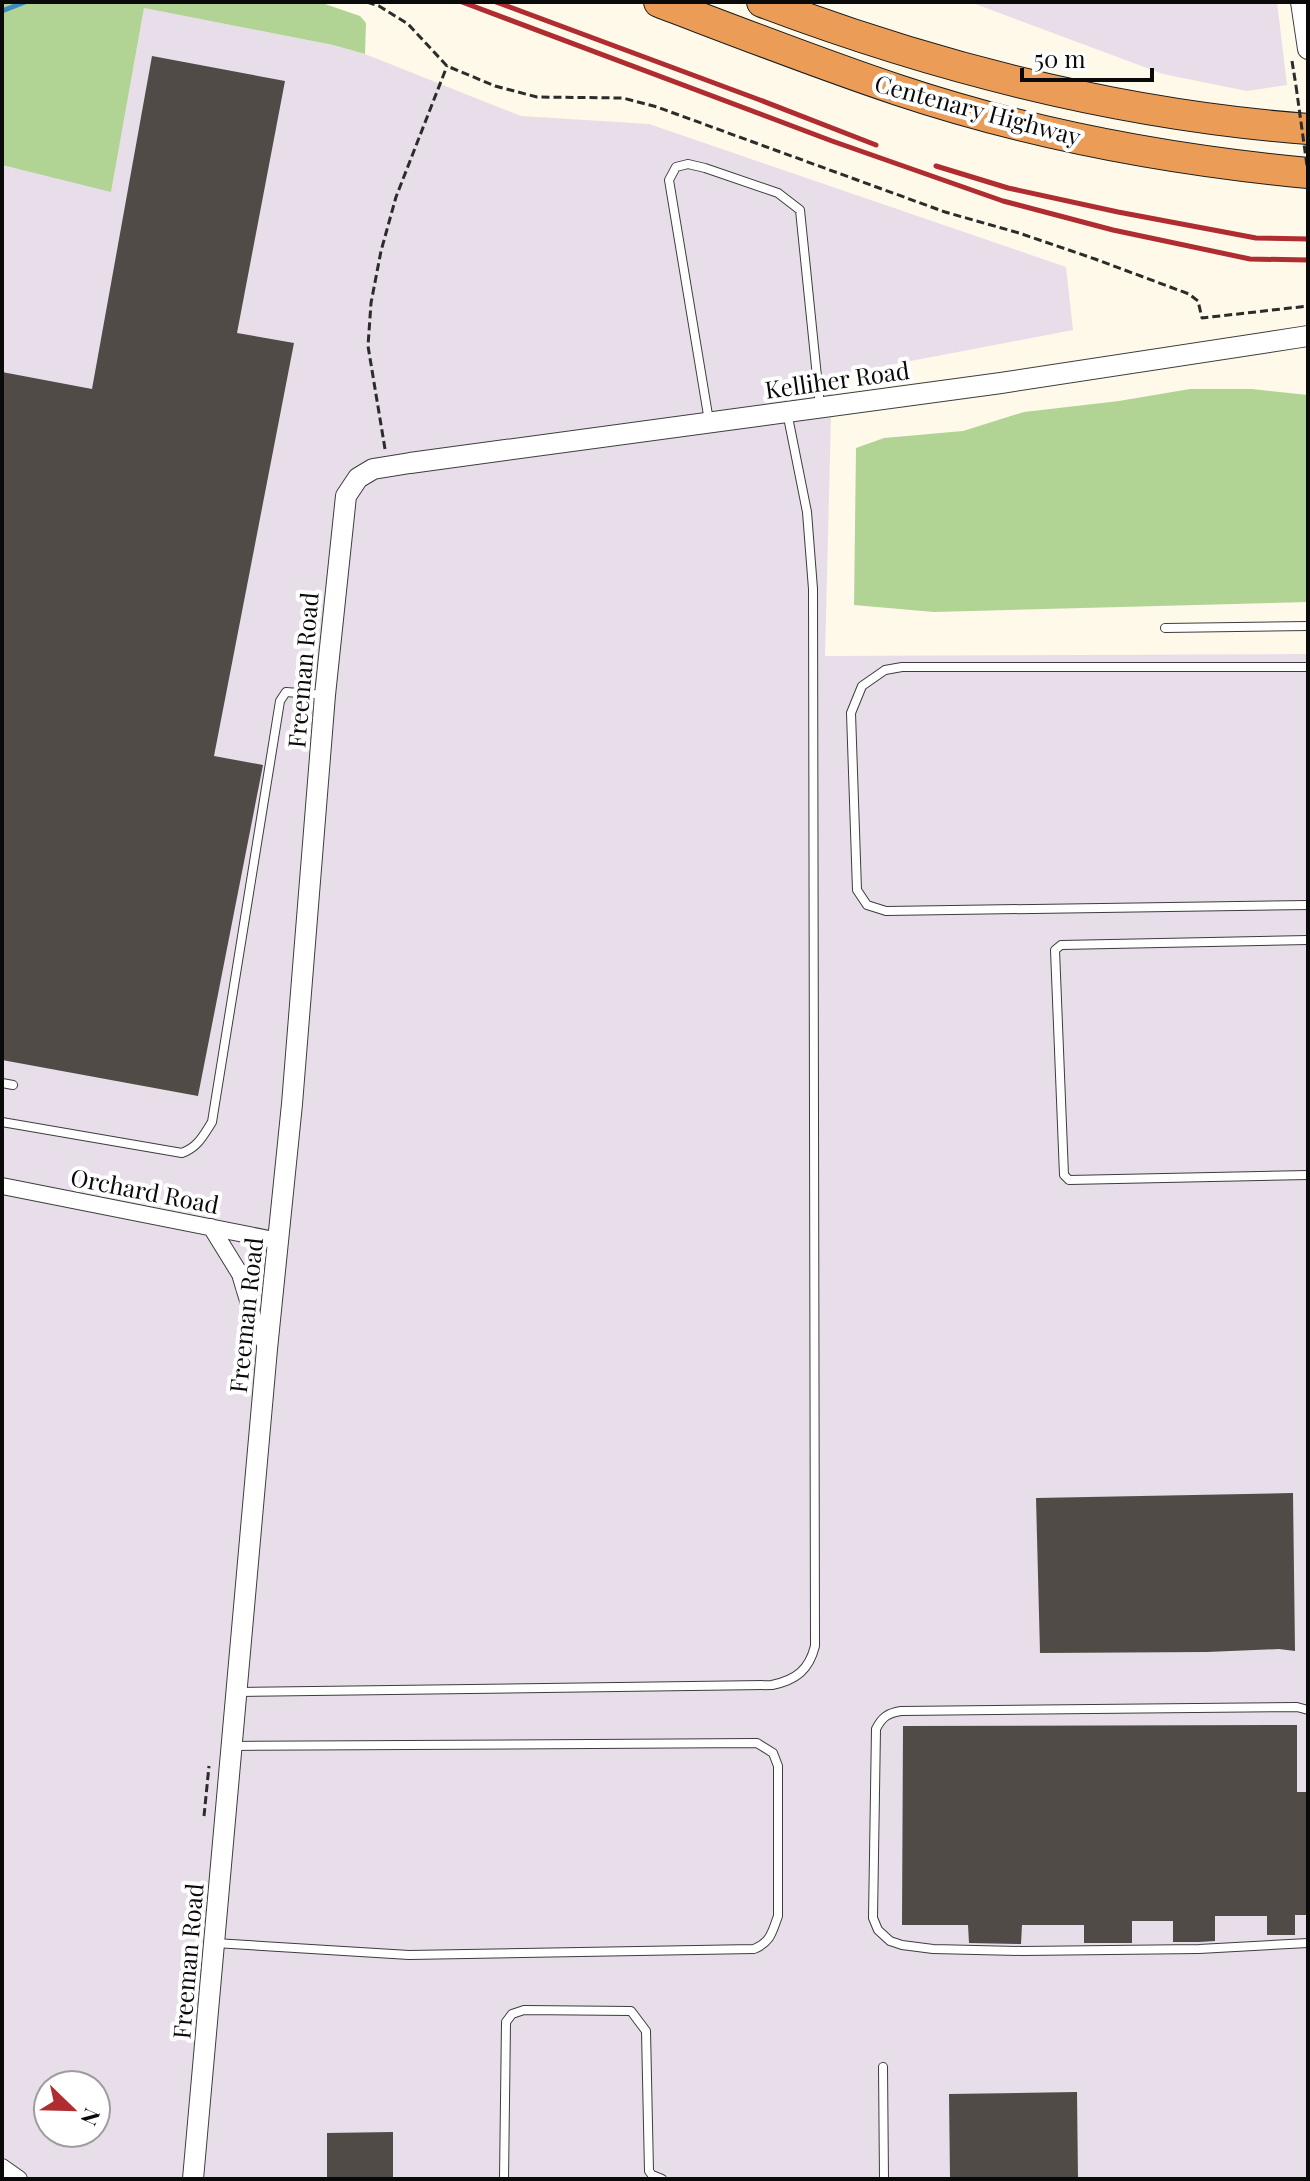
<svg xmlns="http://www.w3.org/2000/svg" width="1310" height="2181" viewBox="0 0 1310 2181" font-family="'Playfair Display',serif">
  <rect width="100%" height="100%" fill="#fef9e8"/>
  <!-- industrial -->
  <path fill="#e7dee9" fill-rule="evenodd" d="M970,2H1277L1287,85L1247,91L1163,74Z
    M144,8L333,45L365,54L521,116L649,124L1066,267L1073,330L832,376L825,656L1308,654V2179H2V165L111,191ZM48,2085H96V2133H48Z"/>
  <!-- forest -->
  <path fill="#b1d495" d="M2,2H319L360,16L366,23L365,54L333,45L144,8L111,192L2,165Z
    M1190,389H1252L1308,395V602L934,612L854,605L856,448L884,438L963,431L1024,412L1119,401Z"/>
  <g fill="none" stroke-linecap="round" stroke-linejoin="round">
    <!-- stream -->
    <path stroke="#3c8cc3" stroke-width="5" d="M2,11L25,2"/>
  </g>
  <!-- building -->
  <path fill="#514b47" d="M152,56L285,81L237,333L294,343L214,756L263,765L198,1096L2,1060V372L92,389Z
    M1293,1493L1295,1651L1279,1649L1207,1652L1040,1653L1036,1498Z
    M1297,1725V1792H1308V1915H1295V1935H1267V1916H1215V1941L1199,1942H1173V1921H1132V1943H1084V1925H1022L1021,1944L969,1943L968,1925H902L903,1726Z
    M1077,2092L1078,2179H950L949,2094Z
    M393,2132V2179H327V2133Z"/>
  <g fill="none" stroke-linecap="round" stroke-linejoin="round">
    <defs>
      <path id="service" d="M709,421L669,180L676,167L688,164L705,168L778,193L800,210L820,406
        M1165,628L1308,626
        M1308,667H902L885,670L862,686L851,713L857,890L867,905L886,911L1308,905
        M1308,940L1061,945L1055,950L1064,1175L1069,1180L1308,1175
        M2,1083L13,1085
        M2,1122L182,1153C198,1147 203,1136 212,1122L280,701L286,692L325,695
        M237,1692L772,1685C796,1680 809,1670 815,1646L813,589L807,512L787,412
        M1308,1710L1297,1707L901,1711C888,1713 882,1717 876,1729L873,1918L878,1930L890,1941L902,1945L933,1949L1022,1951L1199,1949L1308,1943
        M215,1943L409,1955L754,1949C771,1942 772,1932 778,1916V1766L773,1753L757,1743L232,1746
        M883,2067L884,2179
        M504,2179L506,2022L512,2014L524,2010L631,2011L646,2031L649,2171L652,2175L662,2179"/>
      <path id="minor" d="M2,1186L279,1241
        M211,1227L240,1274L255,1324L267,1348
        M2,2167L19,2179"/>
      <path id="tertiary" d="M1301,2L1308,49
        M193,2179L267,1349L292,1104L325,695L346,496L358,478L373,469L410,463L1001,383L1308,336"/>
      <path id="motorway" d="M659,2C738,32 817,63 898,90C1030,134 1169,160 1308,173
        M762,2C937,68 1121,115 1308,129"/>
    </defs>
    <!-- service casing -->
    <use href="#service" stroke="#3d3d3d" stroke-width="10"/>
    <!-- minor casing -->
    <use href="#minor" stroke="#3d3d3d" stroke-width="18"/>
    <!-- tertiary casing -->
    <use href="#tertiary" stroke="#3d3d3d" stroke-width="22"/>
    <!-- motorway casing -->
    <use href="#motorway" stroke="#1b1b1b" stroke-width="32"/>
    <!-- path -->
    <path stroke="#2c2c2c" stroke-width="3" stroke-dasharray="8 4" stroke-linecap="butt" d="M367,2L379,6L408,24L447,66L495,86L537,97L623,98L657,107L945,212L1019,233L1095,259L1189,294L1198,301L1202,318L1308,306
      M1292,61L1296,86
      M385,449L368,346L371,303L381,251L396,197L447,66
      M204,1816L209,1766"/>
    <!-- service -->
    <use href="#service" stroke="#fff" stroke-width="8"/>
    <!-- minor -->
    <use href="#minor" stroke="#fff" stroke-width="16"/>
    <!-- tertiary -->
    <use href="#tertiary" stroke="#fff" stroke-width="20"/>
    <!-- motorway -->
    <use href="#motorway" stroke="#eb9d58" stroke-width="30"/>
    <!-- rail -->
    <path stroke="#af2c31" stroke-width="5" d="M462,2L832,141L1003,201L1113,230L1250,259L1308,260
      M496,2L760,100L876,145
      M936,166L1008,188L1118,212L1256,238L1308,239"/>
    <!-- path-bridge -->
    <path stroke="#2c2c2c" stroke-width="3" stroke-dasharray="8 4" stroke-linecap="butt" d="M1296,86L1308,173"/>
  </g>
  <g text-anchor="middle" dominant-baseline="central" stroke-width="8" stroke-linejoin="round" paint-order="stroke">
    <!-- street labels -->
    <g font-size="24" fill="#0a0a0a" stroke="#fff">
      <text transform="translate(978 109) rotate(15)">Centenary Highway</text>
      <text transform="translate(837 379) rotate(-8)">Kelliher Road</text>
      <text transform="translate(302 670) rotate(-85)">Freeman Road</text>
      <text transform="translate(145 1190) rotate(11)">Orchard Road</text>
      <text transform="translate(245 1315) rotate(-84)">Freeman Road</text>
      <text transform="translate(187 1961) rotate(-85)">Freeman Road</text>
    </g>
  </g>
  <!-- border -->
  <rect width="1310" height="2181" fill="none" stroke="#0a0a0a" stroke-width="8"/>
  <!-- north arrow -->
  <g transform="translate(72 2109) rotate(113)"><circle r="38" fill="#ffffff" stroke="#9d9d9d" stroke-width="2"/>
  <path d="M0-6L14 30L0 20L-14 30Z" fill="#af2c31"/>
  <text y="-12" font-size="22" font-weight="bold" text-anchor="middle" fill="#0a0a0a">N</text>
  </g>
  <!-- scale -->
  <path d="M1022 68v12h130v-12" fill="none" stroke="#0a0a0a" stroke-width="4"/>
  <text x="1034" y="68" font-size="24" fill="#0a0a0a" stroke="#ffffff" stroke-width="6" paint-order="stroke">50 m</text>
</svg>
